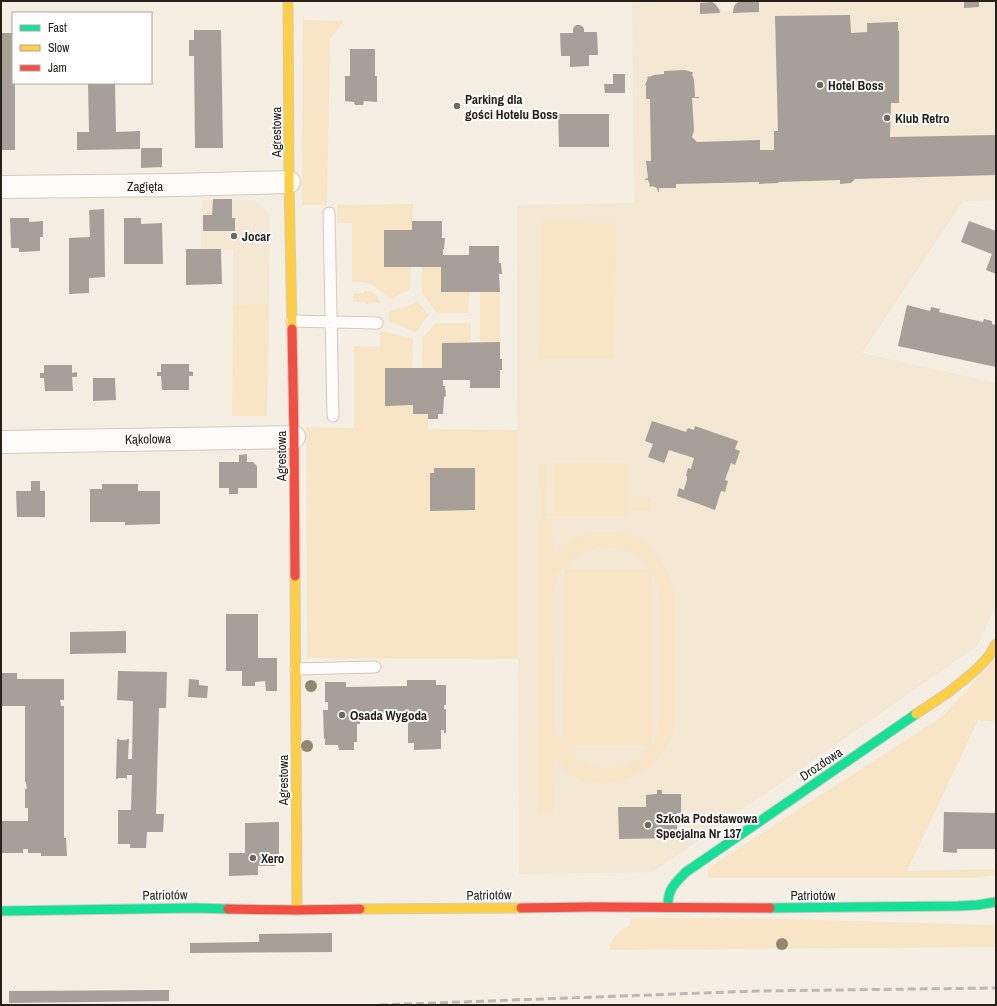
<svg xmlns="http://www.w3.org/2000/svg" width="997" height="1006" viewBox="0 0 997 1006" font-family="'Archivo Narrow',sans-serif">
  <rect width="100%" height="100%" fill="#f5eee2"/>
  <!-- built -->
  <path fill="#f4e7d3" d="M715,1L719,6L723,12L731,11L736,1H996V200L963,201L862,353L996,383V605L977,646L653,872L519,874L517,205L634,203L632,3Z
    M202,200H255L270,216L269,303L233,305V250L221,249H201Z"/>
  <!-- green -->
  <path fill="#f8e5c6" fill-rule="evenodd" d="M303,20L344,21L330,39L327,205H302Z
    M413,204L412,230H384V267H411L410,290L390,299C376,287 373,281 352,282V223H337V205Z
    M542,221L616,223L614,359L539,358Z
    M422,267H441L469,292L468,313H437L422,293Z
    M364,291H373L379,300L380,303L366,304L364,302H353V294L364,293Z
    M480,292H500V342H480Z
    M418,302L429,315L416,332L389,322L388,312Z
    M269,303L267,416H232L233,305Z
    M436,323H471V342L442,343V368H422L423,337Z
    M380,332H386L413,339L412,368L385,405H413V414H428V429L518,430V659L307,658L306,427L354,428V346L380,347Z
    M553,463H628V516H553Z
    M547,464V487L545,488V519H552L553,556L562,547L576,538L593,532H609L630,535L644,543L659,557L668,573L672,585L674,599V725C673,730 672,735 670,740C669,744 666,747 664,750C647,776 613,791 583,780C578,778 571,775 567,771C562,768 558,763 553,759L554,811L539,812L537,519H541V488H539L538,465ZM600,547C621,547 638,552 651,569L564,570L563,744L556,733L554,716L553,592L558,575L568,563L583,552ZM652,571C657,584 660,595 660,608V717L657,735L652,744ZM564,745H651L642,757L625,766L609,769L591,765L576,758Z
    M632,498H651V511L632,510Z
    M996,658V722L978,720L907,871L996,869V875L974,878H708V868L943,716Z
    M631,918C751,917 870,921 989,925L996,924V947L609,950C610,939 620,930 630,925Z"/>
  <!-- building -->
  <path fill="#a6a098" d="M759,1V12L733,13L734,6L738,2Z
    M964,1H979V7L964,8Z
    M712,2L715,4L719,9L720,13L700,14V3Z
    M850,15L851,33L867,32V23L898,22V31H899V103H891L890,137L996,135V175L855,179L851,183L840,184V180L779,182L778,183L759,184V182L676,184V188H659V192H658L657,188L652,186L651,187L649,186L650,185L648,180H645V179L648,178L646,161H651L650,99H646V85H645L648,78H647L648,76L649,77L654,75L664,74V71L685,70L691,72H692L693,73L692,74L694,80L695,97H699V98H692L694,130L692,137L697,142L760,140V150H774V131H778L775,16Z
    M576,25H580L583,27L584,29V32H597L598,55H589V66L570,67V56H561L560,33H573V28Z
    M194,30H221L223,148H195L194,56H189V40H194Z
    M1,33H13V83H15V150H1Z
    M350,49H375V76H377V102L364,101L363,105H355L354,102L345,101V76H350Z
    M613,74H625V93H605L604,84H613Z
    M88,83H115L116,132L140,131V149L77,150V132H89Z
    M558,114H609V147H559Z
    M141,148H162V167L141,168Z
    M213,199H232V218H235V231H203V215H212Z
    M104,209L105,277L89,278V293L69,294V238L90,237L89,210Z
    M10,218H29V222L43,221V237H40V251L19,252V248H11Z
    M124,218H141V224L162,223L163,264H124Z
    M412,221H442V238H445L444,249H443V255H469V246H499V263H501L502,274H499L500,292H441V267H384V230H412Z
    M969,221L996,231V274L986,270L992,254L961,242Z
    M186,249H221L222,284L186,285Z
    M907,305L930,311L931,307L940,309L939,312L983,322L984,319L992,321V324L996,325V367L898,346Z
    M500,342V359H502V370H500V388H470V380H443V386H445L446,396L444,397L443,414H438V419H428V414H413V405L385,406V368H442V343Z
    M161,364H189V371L193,372V376H189V390H162L161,376H157V372H161Z
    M44,365H72V373L77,372V377H72L73,391H45L44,378H40V373H44Z
    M93,378H115L116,400L93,401Z
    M652,421L686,432L688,428L694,430L695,426L738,441L735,449L740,451L735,465L731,463L725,480L728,481L725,492L721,491L715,510L677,496L679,488L684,490L687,479V476H686L688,468L691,469L694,458L669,450L664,463L648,457L653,444L645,441Z
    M247,454V462H253L257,466V488H238V494H229V488H219V462H239V455Z
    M434,468H475V510L430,511V473H434Z
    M31,481H40V491H45V517H17L16,491H31Z
    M102,484H138V491H160V524L125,525V522H90V489H102Z
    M226,614H258V658H277V691H266L265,681L255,682V686H242V671H226Z
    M126,631V653L70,654V632Z
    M118,671L167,672L166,708H159L156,814H164L163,832H147L146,848H130V844H118V810H131L132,775H127V779H126V778H118V779H116L117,739H119V740H127V739H129L128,759H132L133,701L117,700Z
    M1,673H17V679H64V700H60L61,706H64V838H66L67,856H41V853H28V849H23V853H2L1,821H28V808H25V789H27L26,782H25V706H1Z
    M189,679L199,680V685L208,686L207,698L188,697Z
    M407,680H436V685H446V705H444V709H446V733H444V730H441V749L414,750V743H408V716H412V713L360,714V724H357V742H354V750H339L338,745H325V739H324L323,710H328V702H325V682H346V687L407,686Z
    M657,790H662V794H681V813H677V838L619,839L618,807H646V795L657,794Z
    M944,812L996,813V849H957V853L943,852Z
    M279,822V861L275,866H258V875L229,876V853H245V823Z
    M332,933V952L190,953V943L259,942V934Z
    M169,990V1001L9,1003V991Z"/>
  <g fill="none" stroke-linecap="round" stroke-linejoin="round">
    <defs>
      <path id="lane" d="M329,213L333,416
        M292,321L377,323
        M296,669L375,667"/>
      <path id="street" d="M1,187L176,185L289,182
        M1,442L294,437"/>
      <path id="fast" d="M668,907C667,890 675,883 686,872L916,714
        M770,908L958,906L977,905L996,902
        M1,911L196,908L228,909"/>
      <path id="slow" d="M288,1L289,182L292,329
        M295,576L297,910
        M916,714L949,692L977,669L989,656L996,644
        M360,909L521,908"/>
      <path id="jam" d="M292,329L294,437L295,576
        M521,908L592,907L770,908
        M228,909L297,910L360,909"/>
    </defs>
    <!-- lane casing -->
    <use href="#lane" stroke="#d0cbc2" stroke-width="13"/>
    <!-- street casing -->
    <use href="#street" stroke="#d0cbc2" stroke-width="24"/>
    <!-- fast casing -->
    <use href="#fast" stroke="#d0cbc2" stroke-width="11"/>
    <!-- slow casing -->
    <use href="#slow" stroke="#d0cbc2" stroke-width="11"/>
    <!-- jam casing -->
    <use href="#jam" stroke="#d0cbc2" stroke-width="11"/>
    <!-- lane -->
    <use href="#lane" stroke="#fefcfb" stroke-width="11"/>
    <!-- street -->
    <use href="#street" stroke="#fefcfb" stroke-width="22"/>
    <!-- fast -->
    <use href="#fast" stroke="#16e098" stroke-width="9"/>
    <!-- slow -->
    <use href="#slow" stroke="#ffcf43" stroke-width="9"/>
    <!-- jam -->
    <use href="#jam" stroke="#f24e42" stroke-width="9"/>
    <!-- rail -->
    <path stroke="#bbb9b6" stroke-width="3" stroke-dasharray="8 4" stroke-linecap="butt" d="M380,1005L757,991L996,988"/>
  </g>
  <!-- trees -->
  <g fill="#938771">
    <circle cx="311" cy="686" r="6"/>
    <circle cx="307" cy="746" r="6"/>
    <circle cx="782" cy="944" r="6"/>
  </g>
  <!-- markers -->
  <g fill="#6e695f" stroke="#fff" stroke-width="1.5">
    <circle cx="820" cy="85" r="4"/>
    <circle cx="457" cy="106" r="4"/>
    <circle cx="887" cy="118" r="4"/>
    <circle cx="234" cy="236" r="4"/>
    <circle cx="342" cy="715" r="4"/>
    <circle cx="648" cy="825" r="4"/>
    <circle cx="253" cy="858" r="4"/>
  </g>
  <g text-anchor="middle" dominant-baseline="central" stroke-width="4" stroke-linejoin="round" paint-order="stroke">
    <!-- poi labels -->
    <g font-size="13" font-weight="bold" fill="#262119" stroke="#fff" text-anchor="start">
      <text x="828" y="85">Hotel Boss</text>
      <text x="465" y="99">Parking dla<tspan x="465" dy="15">gości Hotelu Boss</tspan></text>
      <text x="895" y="118">Klub Retro</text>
      <text x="242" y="236">Jocar</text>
      <text x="350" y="715">Osada Wygoda</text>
      <text x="656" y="818">Szkoła Podstawowa<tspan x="656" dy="15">Specjalna Nr 137</tspan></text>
      <text x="261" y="858">Xero</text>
    </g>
    <!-- street labels -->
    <g font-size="13" fill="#262119" stroke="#fff">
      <text transform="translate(276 132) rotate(-90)">Agrestowa</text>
      <text x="145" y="186">Zagięta</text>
      <text transform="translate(148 439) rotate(-1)">Kąkolowa</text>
      <text transform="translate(281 456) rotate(-90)">Agrestowa</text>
      <text transform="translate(821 764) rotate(-34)">Drozdowa</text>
      <text transform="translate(283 780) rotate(-90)">Agrestowa</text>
      <text transform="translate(165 895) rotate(-1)">Patriotów</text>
      <text transform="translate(489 895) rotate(-1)">Patriotów</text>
      <text x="813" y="895">Patriotów</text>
    </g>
  </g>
  <!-- border -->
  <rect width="997" height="1006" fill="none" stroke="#262119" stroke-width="4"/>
  <!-- legend -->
  <rect x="12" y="12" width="140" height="72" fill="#ffffff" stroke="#a8a6a3"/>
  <rect x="20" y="25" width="20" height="6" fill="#16e098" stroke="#a8a6a3"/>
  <text x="48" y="32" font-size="12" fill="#262119">Fast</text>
  <rect x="20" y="45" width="20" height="6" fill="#ffcf43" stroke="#a8a6a3"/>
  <text x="48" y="52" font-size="12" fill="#262119">Slow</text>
  <rect x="20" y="65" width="20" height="6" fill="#f24e42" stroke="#a8a6a3"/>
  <text x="48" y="72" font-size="12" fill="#262119">Jam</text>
</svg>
